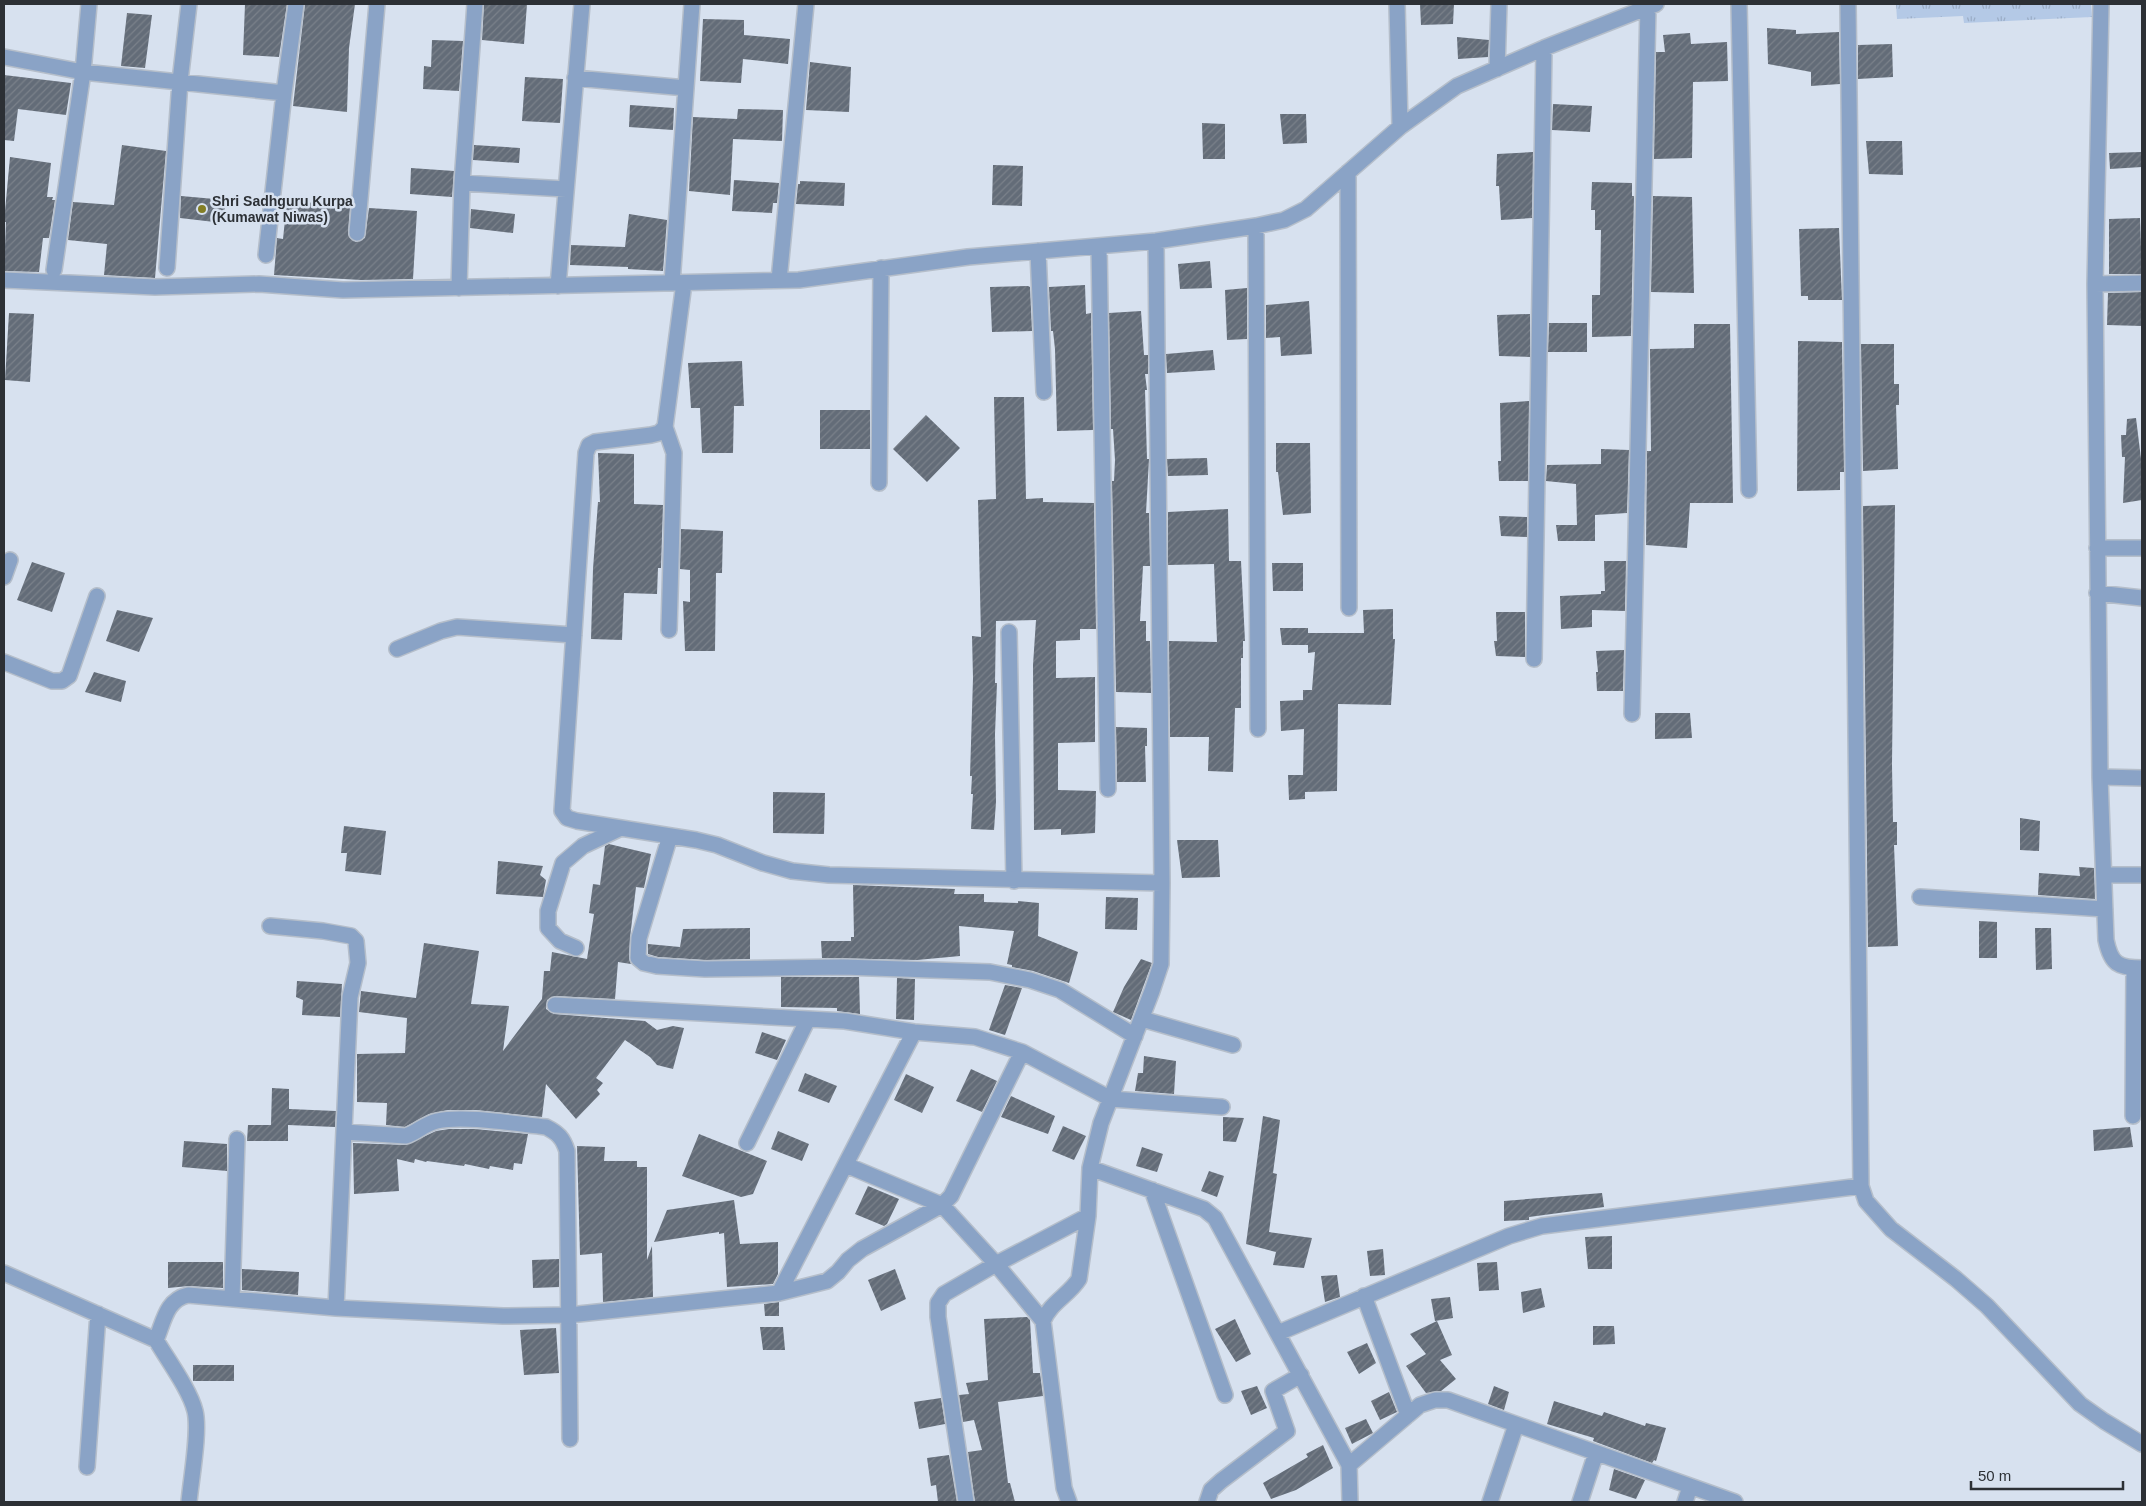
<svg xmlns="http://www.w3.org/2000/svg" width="2146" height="1506" viewBox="0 0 2146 1506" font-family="Helvetica,sans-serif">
  <defs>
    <pattern id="park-tufts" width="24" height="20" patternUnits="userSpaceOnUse" patternTransform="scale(1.25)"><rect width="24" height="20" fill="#b4c9e6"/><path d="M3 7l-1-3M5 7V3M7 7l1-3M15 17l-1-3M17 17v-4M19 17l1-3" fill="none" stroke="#9badc6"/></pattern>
    <pattern id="building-hatch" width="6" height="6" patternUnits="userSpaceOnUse" patternTransform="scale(1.25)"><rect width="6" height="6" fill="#636c78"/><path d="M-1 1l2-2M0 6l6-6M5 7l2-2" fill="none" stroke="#7a818a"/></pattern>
  </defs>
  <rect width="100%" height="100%" fill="#d7e1ef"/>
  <!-- park -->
  <path fill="url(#park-tufts)" d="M1896,4H2091L2092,17L1964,23L1963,16L1897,19Z"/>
  <!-- building -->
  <path fill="url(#building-hatch)" d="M245,4H287L279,57L243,55Z
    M305,4H355L349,48L347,112L293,106Z
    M484,4H527L524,44L482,40Z
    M1420,4H1454L1453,24L1421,25Z
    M127,13L152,15L145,68L121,66Z
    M703,19L744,20V35L790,39L788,64L743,59L741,83L700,81Z
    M1767,28L1796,30V34L1839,32L1840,84L1811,86V72L1768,64Z
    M1690,33L1691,44L1727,42L1728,81L1693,82L1692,158L1654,159L1656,52H1665L1663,35Z
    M1457,37L1489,40L1488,57L1458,59Z
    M432,40L463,41L459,91L423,89L424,66L431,67Z
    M1892,44L1893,77L1858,79V45Z
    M810,62L851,67L849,112L806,110Z
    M4,75L71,83L66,115L18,109L14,141L4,140Z
    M525,77L563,79L560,123L522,121Z
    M1553,104L1592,106L1590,132L1552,130Z
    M630,105L674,108L673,130L629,127Z
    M738,109L783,110L782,141L733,139L730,195L689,191L693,117L737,119Z
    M1280,114H1306L1307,143L1283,144Z
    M1202,123L1225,124V159H1203Z
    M1866,141H1902L1903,175L1869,174Z
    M122,145L166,151L155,278L104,275L107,244L68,240L73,202L114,205Z
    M474,145L520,148L519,163L473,160Z
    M1533,152L1532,218L1501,220L1499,186H1496L1497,154Z
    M2142,152V167L2110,169L2109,153Z
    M10,157L51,163L47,197H53L52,200H55L49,238H43L39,272L4,271L6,222H4Z
    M993,165L1023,166L1022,206L992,205Z
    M411,168L454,171L452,197L410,194Z
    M734,180L779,183L777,203H773L772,213L732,211Z
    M800,181L845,183L844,206L796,204L798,184H800Z
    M1592,182L1632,183V196H1634L1631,336L1592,337V295H1600L1601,230H1595V210H1591Z
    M181,196L226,200L223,223L180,218Z
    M1653,196L1692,197L1694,293L1651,292Z
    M287,200L350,207L348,233L349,237L356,242L365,238L369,208L417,211L413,279L361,280L274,275L277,238L283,239Z
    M471,209L515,214L513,233L470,228Z
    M629,214L667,220L663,271L628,269V267L570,265L571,245L625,247Z
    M2140,218L2142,274H2109V219Z
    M1839,228L1842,300H1808V296H1801L1799,229Z
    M1210,261L1212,288L1180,289L1178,264Z
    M1085,285L1086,314L1091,313L1093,430L1057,431L1055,349L1053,331H1051L1049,287Z
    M1028,286L1030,287L1032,331L992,332L990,287Z
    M1247,288V339L1227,340L1225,290Z
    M2142,292V326L2107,325L2108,293Z
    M1309,301L1312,354L1281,356L1280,337L1266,338V305Z
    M1141,311L1144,355H1148V374H1145L1147,390H1145L1147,459H1149L1146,513H1149L1150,566H1143L1140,621H1146V641H1150L1151,693L1116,692L1112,481H1114L1115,460L1113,429H1111L1109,313Z
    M9,313L34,314L30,382L5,380Z
    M1530,314V357L1499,356L1497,315Z
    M1549,323H1587V352H1548Z
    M1694,324H1730L1733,503H1690L1687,548L1646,545L1647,451H1651L1650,349L1694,348Z
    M1798,341L1842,342L1844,472H1840V490L1797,491Z
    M1861,344H1894V384H1899V405H1896L1898,469L1863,471Z
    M1213,350L1215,370L1167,373L1166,354Z
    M742,361L744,406H734L733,453H702L700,408H691L688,363Z
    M994,397H1024L1026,499L1043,498V502L1094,503L1096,629H1080V640L1056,641V678L1095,677V742L1058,743V790L1096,791L1095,833L1061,835V829L1034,830L1033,665L1036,620L996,621L995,683H997L995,734L996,802L994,830L971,829L973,794H971L972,776H970L973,678L972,636L981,637L978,500L996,499Z
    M1529,401L1528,481H1499L1498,461H1501L1500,403Z
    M820,410H870V449H820Z
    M926,415L960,448L927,482L893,449Z
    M2136,418L2142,467V500L2123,503L2125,457H2122L2121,435H2126L2127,419Z
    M1276,443H1310L1311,513L1283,515L1278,472H1276Z
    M1601,449L1629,450L1627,513L1595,515V541H1558L1556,525H1577L1576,484L1546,481L1547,465L1601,464Z
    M598,453L634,454V504L663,505L661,568H658L657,594L624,593L622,640L591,639L593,569L598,502H600Z
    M1207,458L1208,475L1168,476L1167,459Z
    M1895,505L1892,765L1893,822H1897V845H1894L1898,946L1868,947L1863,506Z
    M1228,509L1229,561H1241L1245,641H1243V658H1241V708H1235L1233,772L1208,771L1209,737H1170L1169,641L1217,642L1214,564L1168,565V512Z
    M1499,516L1527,517V537L1501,536Z
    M681,529L723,531L722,573H716L715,651H685L683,601L690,602V570L680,569Z
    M1604,561H1626L1625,611L1592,610V627L1561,629L1560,596L1601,594V591H1605Z
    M32,562L65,573L52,612L17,600Z
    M1272,563H1303V591H1273Z
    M1393,609V639H1395L1391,705L1338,704L1337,791L1305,792V799L1289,800L1288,775H1303L1304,729L1281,731L1280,701L1303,700V690H1312L1315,652L1308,653V645H1282L1280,628H1308V633H1364L1363,610Z
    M117,610L153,618L139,652L106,641Z
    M1496,612H1525V657L1496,656L1494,641H1497Z
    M1624,650L1623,691H1597L1596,672H1598L1596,651Z
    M94,672L126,681L121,702L85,692Z
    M1655,713H1690L1692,738L1655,739Z
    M1116,727L1147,728V746H1145L1146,782H1117Z
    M773,792L825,793L824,834L773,833Z
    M2020,818L2040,821L2039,851L2020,850Z
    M344,826L386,831L381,875L345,871L347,853H341Z
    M1177,840H1218L1220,877L1182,878Z
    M609,844L651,854L644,888L636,887L630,938L629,958L631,964L618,962L615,999L555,996L547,1000L546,1009L554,1014L645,1021L657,1030L673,1026L684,1028L673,1069L657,1065L650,1057L625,1040L596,1078L603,1083L597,1090L600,1094L576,1119L546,1084L542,1117L476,1110H448L429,1114L405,1127L386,1125L387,1103L357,1102V1054L405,1053L407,1018L359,1012L361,991L416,998L424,943L479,951L471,1004L509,1006L503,1051L542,999L544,971H550L552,952L587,959L594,914L589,913L593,884L600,885L605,846Z
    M498,861L543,866L540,875L546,880L543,897L496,894Z
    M2079,867L2094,868L2095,899L2038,895L2039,873L2080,876Z
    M853,885L955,889L954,894H984V902L1018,903V901L1039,903L1038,936L1078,952L1069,983L1033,971L1012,967V965L1007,964L1014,931L959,926L960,956L917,960L822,958L821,941H851V937H854Z
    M1106,897L1138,898L1137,930L1105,929Z
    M1979,921L1997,922V958H1979Z
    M750,928V959L705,960L658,957L648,954V944L680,947L683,929Z
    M2035,928H2051L2052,969L2036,970Z
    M1141,959L1152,963L1131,1020L1113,1012L1124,987Z
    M781,977H859L860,1014L837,1011V1008L781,1007Z
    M897,978L915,979L914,1020L896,1019Z
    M297,981L342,984L340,1017L302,1015L303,1000L296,997Z
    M1005,985L1022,988L1005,1035L989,1030Z
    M762,1032L786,1040L777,1060L755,1053Z
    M1144,1056L1176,1061L1174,1094L1135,1091L1138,1073H1143Z
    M971,1069L997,1081L982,1112L956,1101Z
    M805,1073L837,1086L829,1103L798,1091Z
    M906,1074L934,1087L922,1113L894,1100Z
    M272,1088L289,1089V1109L336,1111L335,1127L288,1125V1141H247L248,1125H271Z
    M1011,1096L1055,1116L1048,1134L1001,1117Z
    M1263,1116L1280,1120L1273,1173L1277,1174L1269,1232L1312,1238L1304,1268L1273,1265L1276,1252L1246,1244Z
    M1223,1117L1244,1118L1236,1142L1223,1141Z
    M1063,1126L1086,1136L1074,1160L1052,1151Z
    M2130,1127L2133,1147L2094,1151L2093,1130Z
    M449,1129H475L528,1134L522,1164L514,1163L513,1170L490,1166L489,1169L465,1164L464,1166L427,1161L426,1162L415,1159L414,1163L397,1159L399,1191L354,1194L353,1143L406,1145L436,1131Z
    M778,1131L809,1144L802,1161L771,1149Z
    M699,1134L767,1161L753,1194L741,1197L682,1176Z
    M184,1141L227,1144V1171L182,1167Z
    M577,1146L605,1147L604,1161H637V1167H647V1260L652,1246L653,1297L603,1302L602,1253L580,1255Z
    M1142,1147L1163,1154L1157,1172L1136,1166Z
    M1209,1171L1224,1176L1217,1197L1201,1191Z
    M868,1186L899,1199L887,1224L884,1226L855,1214Z
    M1602,1193L1604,1207L1529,1217V1220L1504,1221V1201Z
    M734,1200L740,1244L778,1242V1274L773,1284L727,1287L724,1233L719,1234V1232L654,1242L667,1210Z
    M1612,1236V1269H1588L1585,1237Z
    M1383,1249L1385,1275L1370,1276L1367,1251Z
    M559,1259V1287L533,1288L532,1260Z
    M168,1262H223V1288L189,1286L168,1288Z
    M1497,1262L1499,1290L1479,1291L1477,1263Z
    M242,1269L299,1272L298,1295L242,1290Z
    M895,1269L906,1299L881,1311L868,1280Z
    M1337,1275L1340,1297L1325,1302L1321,1276Z
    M1541,1288L1545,1307L1523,1313L1521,1292Z
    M1450,1297L1453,1318L1435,1321L1431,1299Z
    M779,1302V1316H765L764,1304Z
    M1027,1317L1030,1320L1033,1373H1040L1043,1396L998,1402L1008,1483H1010L1015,1502H975L968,1452L982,1450L974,1420L963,1422L959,1395L969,1394L966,1383L988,1380L984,1319Z
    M1235,1319L1251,1354L1236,1362L1215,1329Z
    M1437,1321L1452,1355L1440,1360L1456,1379L1441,1391L1426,1393L1406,1366L1426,1354L1410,1334Z
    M1593,1326H1614L1615,1344L1593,1345Z
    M760,1327H783L785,1350H763Z
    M556,1328L559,1373L524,1375L520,1330Z
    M1367,1343L1376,1363L1359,1374L1347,1352Z
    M193,1365H234V1381H193Z
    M1257,1386L1267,1408L1251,1415L1241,1391Z
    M1494,1386L1509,1392L1504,1410L1488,1404Z
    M1389,1392L1397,1412L1380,1420L1371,1401Z
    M941,1398L945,1424L919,1429L914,1402Z
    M1554,1401L1602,1416L1604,1412L1645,1426L1646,1423L1666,1428L1656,1461L1654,1460L1652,1463L1593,1441L1594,1438L1547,1424Z
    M1366,1419L1373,1433L1352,1444L1345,1428Z
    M1323,1445L1333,1468L1296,1490L1271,1499L1263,1483L1308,1457L1306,1454Z
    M949,1455L957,1502H938L936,1485L931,1486L927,1458Z
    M1614,1469L1645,1480L1636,1499L1609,1490Z"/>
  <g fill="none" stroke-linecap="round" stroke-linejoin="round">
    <defs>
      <path id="minor" d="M1397,4L1400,127
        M1739,4L1749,490
        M1848,4L1861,1186L1866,1201L1891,1229L1956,1279L1987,1306L2080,1404L2104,1421L2142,1444
        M2101,4L2095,284L2100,777L2106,940C2111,964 2118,968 2142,968
        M4,57L83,72L284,93L296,4
        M1497,69L1499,4
        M575,78L686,88
        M1348,172L1349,608
        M462,183L566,189
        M1256,226L1258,729
        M357,233L377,4
        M1099,246L1108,789
        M1038,251L1044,392
        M266,255L284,93
        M167,268L180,81L189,4
        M54,270L83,72L89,4
        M4,280L155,287L259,284L343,290L799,280L968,257L1156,241L1256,226L1284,220L1306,209L1400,127L1457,86L1544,48L1656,4
        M779,280L806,4
        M672,283L692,4
        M684,283L665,427L659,433L651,435L595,442L589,445L586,453L562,811L567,818L577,821L696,840L717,845L763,863L792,871L829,875L1162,883
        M2095,284L2142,283
        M558,286L582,4
        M459,288L462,183L475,4
        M665,427L674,453L669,630
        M879,483L881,268
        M2097,548H2142
        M4,577L10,560
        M2097,593L2142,598
        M1009,632L1014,881
        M397,649L441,631L457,627L574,635
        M1534,659L1544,48
        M4,662L52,681H62L69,676L97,596
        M1632,714L1648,7
        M2100,777L2142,778
        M670,836L639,938L638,958L644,963L657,966L705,969L843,967L990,972L1030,980L1060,990L1135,1036
        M2104,875H2142
        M1920,897L2105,909
        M270,926L323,931L351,936L356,941L358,963L350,997L336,1308
        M576,948L560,941L548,928V911L563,863L583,846L621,828
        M555,1005L845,1021L914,1032L975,1037L1022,1052L1111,1099L1222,1107
        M1142,1019L1233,1045
        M2133,1116L2134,968
        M345,1132L406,1136C418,1132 424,1124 437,1121C464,1115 516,1124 546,1127C558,1133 563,1138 567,1151L570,1439
        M747,1143L808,1019
        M846,1165L942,1205L996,1264L1043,1321
        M1090,1168L1204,1209L1215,1218L1349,1465L1420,1405L1435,1400H1448L1735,1502
        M1152,1190L1225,1395
        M4,1273L156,1340C164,1321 166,1300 188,1295L336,1308L503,1316L569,1315L779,1293L827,1281L838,1272L848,1260L862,1249L942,1205L951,1196L1022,1052
        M779,1293L914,1032
        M1364,1296L1408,1415
        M232,1299L237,1139
        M1278,1333L1509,1236L1542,1226L1861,1186
        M156,1340C167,1359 190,1390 195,1411C200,1431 191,1479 189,1502
        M1349,1465L1350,1502
        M87,1467L98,1314
        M966,1502L938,1317V1303L944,1294L996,1264L1088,1216
        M1069,1502L1064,1488L1043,1321C1050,1303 1069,1295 1079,1279L1088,1216L1090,1168L1101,1123L1152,991L1161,964L1162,883L1156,241
        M1207,1502L1211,1490L1221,1481L1287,1431L1273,1391L1301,1375
        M1490,1502L1516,1425
        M1580,1502L1596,1453
        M1685,1502L1690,1487"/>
    </defs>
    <!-- minor casing -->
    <use href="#minor" stroke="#b5beca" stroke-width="18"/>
    <!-- minor -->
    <use href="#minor" stroke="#8aa3c6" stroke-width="15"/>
  </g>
  <!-- markers -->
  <circle fill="#837e25" stroke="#d7e1ef" stroke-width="2" cx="202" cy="209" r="5"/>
  <g text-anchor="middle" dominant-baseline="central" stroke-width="5" stroke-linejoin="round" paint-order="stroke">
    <!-- poi labels -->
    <g font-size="14" font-weight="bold" fill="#2c3035" stroke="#d7e1ef" text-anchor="start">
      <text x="212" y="201">Shri Sadhguru Kurpa<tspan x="212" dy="16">(Kumawat Niwas)</tspan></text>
    </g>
  </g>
  <!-- border -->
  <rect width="2146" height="1506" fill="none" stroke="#2c3035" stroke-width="10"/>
  <!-- scale -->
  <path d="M1971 1481v8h152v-8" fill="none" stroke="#2c3035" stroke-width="2.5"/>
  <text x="1978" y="1481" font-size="15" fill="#2c3035" stroke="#d7e1ef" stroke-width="4" paint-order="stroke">50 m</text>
</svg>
